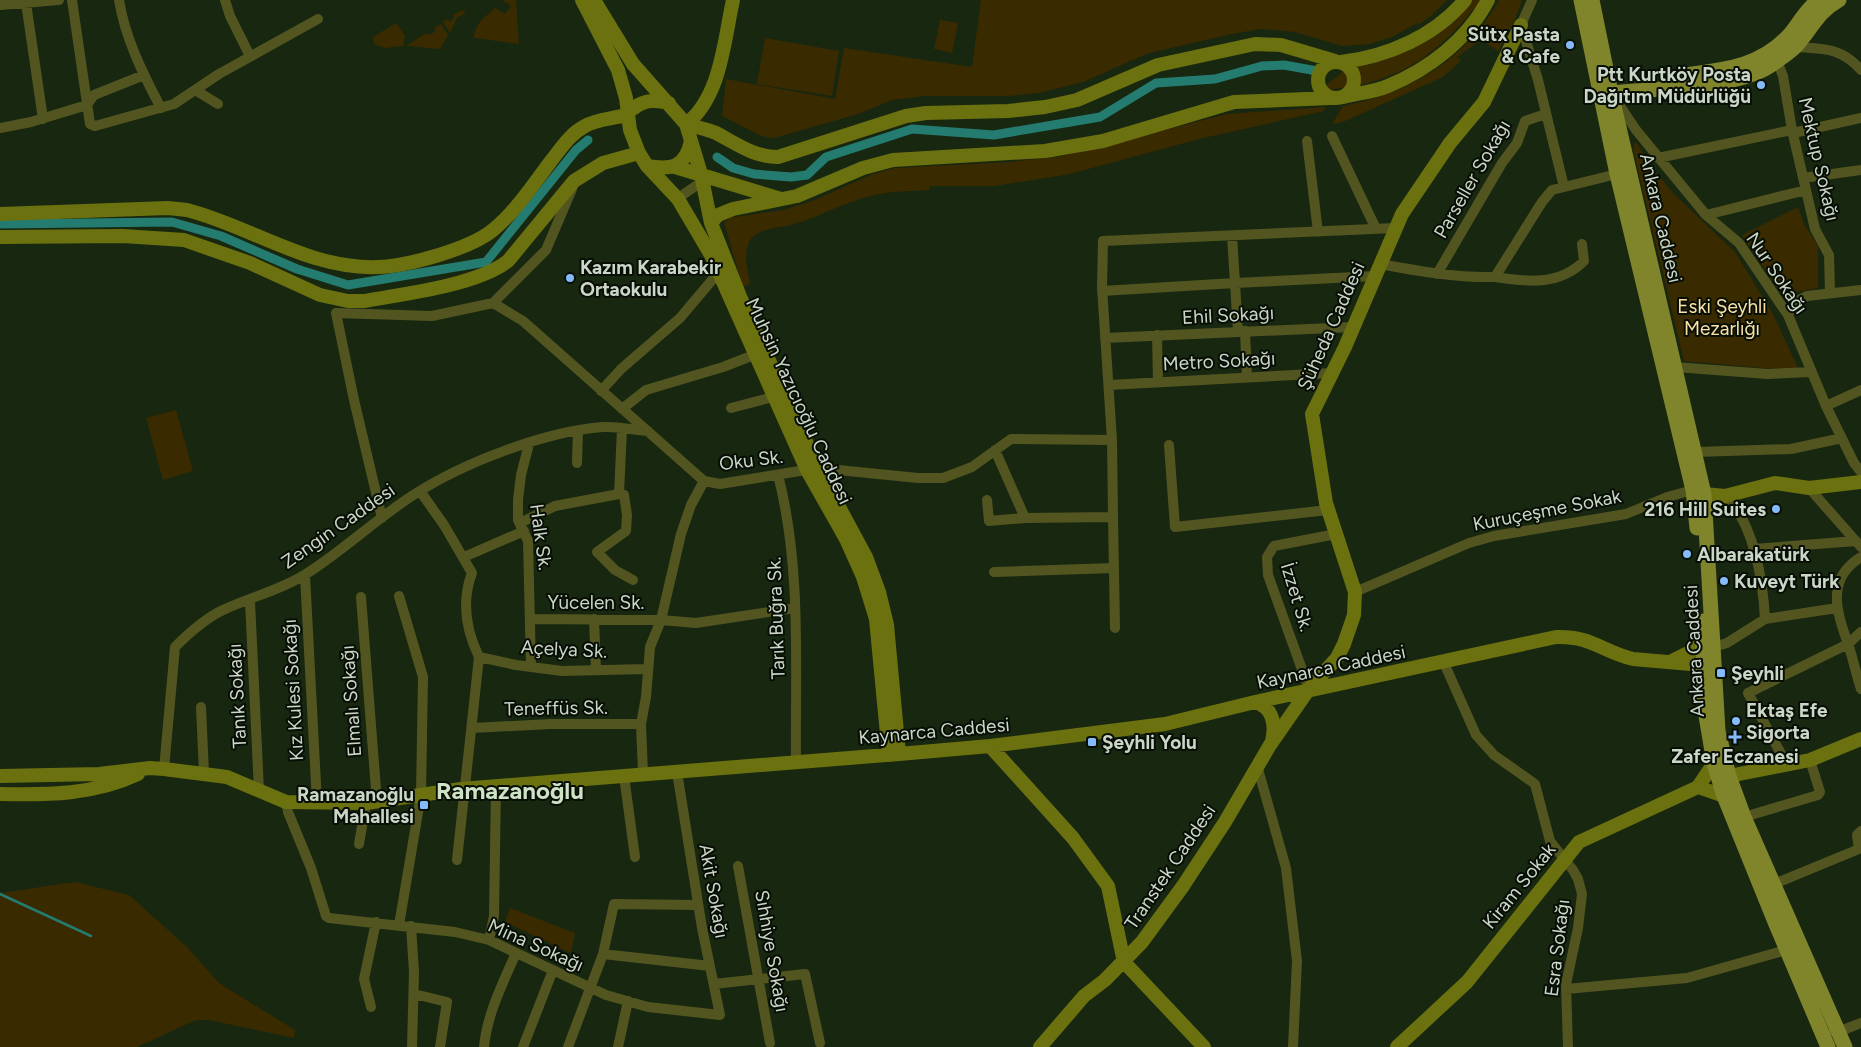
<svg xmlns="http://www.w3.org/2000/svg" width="1861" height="1047" viewBox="0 0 1861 1047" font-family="Figtree,sans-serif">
  <rect width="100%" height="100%" fill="#182710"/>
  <!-- green -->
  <path fill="#3a2a00" d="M502,0H516L519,44L474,38C475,23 485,17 495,8L505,14L511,6Z
    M981,0H1447L1431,16L1418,25L1417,23L1392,37L1370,44L1342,46L1295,32L1261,29L1232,34L1149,53L1083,82L1038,93L1007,96H925L892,100L858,114L774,138L761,136L722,116L726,79L835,99L844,48L972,67Z
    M1469,0H1481C1436,58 1394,86 1320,90L1349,67L1383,61L1410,50L1434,35Z
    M1499,0H1522L1515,20L1498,51L1481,40L1457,57L1461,61L1443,77L1343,122L1332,124L1343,106C1409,93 1466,60 1499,0Z
    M462,10L466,13L457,18L450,33L443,22L448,19L450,22L454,18L453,15Z
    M940,20L958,23L952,53L934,49Z
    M396,23L405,36L403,46L384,48L374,44L373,37Z
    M441,24L448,35L440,49L406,46L426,33L429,35L436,31L434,28Z
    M765,38L839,51L832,96L757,84Z
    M1325,107L1324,111L1199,139L1070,174L995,186H929L930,190C914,191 896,191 880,194C847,199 819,219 786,226C774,228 759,229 751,239C742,252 748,270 750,284L743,287L724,223L729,218L783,210L812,201L873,174L895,168L1009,162L1063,156L1227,114Z
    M1635,141L1655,171L1675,195L1735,252L1773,314L1798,368L1785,370L1684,361L1633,149Z
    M1798,207L1804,224L1818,246V288L1796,292L1786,301L1742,235Z
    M176,410L193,471L163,480L146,418Z
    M75,882L129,895L186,946L219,983L295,1030L294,1038L209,1020H196L137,1047H0V893Z
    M510,908L575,933L571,953L505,922Z"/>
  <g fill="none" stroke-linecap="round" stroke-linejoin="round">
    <!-- stream -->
    <path stroke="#247b70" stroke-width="2.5" d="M0,894L91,936"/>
    <!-- canal -->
    <path stroke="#247b70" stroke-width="9" d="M717,157L733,168L754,174L791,177L807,175L826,157L912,129L994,135L1100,117L1156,83L1215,79L1262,66L1284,65L1317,71
      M0,224L172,222L221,236L297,269L348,285L486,262L576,150L588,140"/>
    <!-- street -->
    <path stroke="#525520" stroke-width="10" d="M72,0L90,124L95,126L174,104L219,74L318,19
      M119,0C125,38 143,74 161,108
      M225,0L230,16L250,56
      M1532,0L1521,25L1538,80L1564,187
      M26,3L43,119
      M0,5L59,0
      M1795,47C1823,49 1841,47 1861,70
      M1777,61L1783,76L1792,130L1815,229L1829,255L1830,293
      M195,90L218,104
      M1616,100L1636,130L1706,215L1739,243L1788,315L1826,406L1854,463L1861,472
      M0,128L31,122L87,105L94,95L144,75
      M1793,133L1861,118
      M1332,136L1376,229
      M1307,141L1318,232
      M1658,158L1792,130
      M1803,178L1861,170
      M572,189L546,250L493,303L523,321L704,481L720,484L818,468L918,478H943L972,467L1011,439L1112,440L1102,287L1103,241L1395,228
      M684,194L697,185
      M1706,215L1806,190
      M1232,236L1235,283L1375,276
      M1582,244L1584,261C1559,286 1527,282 1495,277L1542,202L1552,190L1617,174
      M1380,264C1418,271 1456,278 1495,277
      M1437,274L1502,163L1517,143L1525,121L1546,114
      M1102,291L1235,283L1238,332
      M1788,315L1795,302L1807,296L1861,290
      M1245,331L1247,377
      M1157,335L1158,382
      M1105,338L1353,327
      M1675,367L1768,374L1810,372
      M1109,385L1332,373
      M601,391L621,369L680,318L718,273
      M1826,406L1861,390
      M731,408L773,397
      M622,409L646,390L723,367L754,355
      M529,444L521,475L518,500V520L528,541L531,667
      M1169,445L1175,527L1328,510
      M995,450L1025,518L1113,517L1112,440
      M1696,452L1791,449L1842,438
      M577,463L578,431
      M778,475C802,568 795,667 796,762
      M1809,488L1861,547
      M420,491L444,525L472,573C461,602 466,630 479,657L457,860
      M619,494L624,495L627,515L626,531L597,552L615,570L633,580
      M1725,496C1754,522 1763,581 1765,619
      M987,500L989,521L1025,518
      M1113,517L1115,628
      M382,518L354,400L336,313L432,316L493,303
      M520,523L555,506L619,494L622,429
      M1753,549L1856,541
      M464,557L524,531
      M1861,557C1825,579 1837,612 1848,644C1853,658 1856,674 1861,689
      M994,572L1113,568
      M305,575L317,803
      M1355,592L1469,543L1494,536L1626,514L1667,497L1693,490
      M361,597L377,802
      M250,601L259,791
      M531,619L661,620L696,623L795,608
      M594,619L596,670
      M1714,647L1727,643L1765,619L1837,608
      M479,657L516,665L562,671L647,669
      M1444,663L1476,735L1494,755L1535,784L1550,841L1573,870L1578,879L1582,894L1578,928L1566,984L1568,1047
      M1309,689L1268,575L1267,557L1274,546L1336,534
      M201,707L204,773
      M472,728L551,724H641
      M1786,763L1748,693L1848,644L1861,632
      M164,769L175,647C189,633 202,621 219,612C246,598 280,591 306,574C344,550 377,518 415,494C463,463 546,431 603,427C617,426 633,430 648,431
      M1258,769L1286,868L1297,961L1293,1047
      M643,774L641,724L646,697L650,647L661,620L681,534L691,505L704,481
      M624,776L635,857
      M286,802L288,812L311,868L326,916L329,918L455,932L489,940L606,995L648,1007L720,1015L702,928L677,772
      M1744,817L1818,795L1820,792L1810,760
      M359,844L366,803
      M738,866L770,1043
      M1774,884L1859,849L1857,835L1861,831
      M399,925L421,795L423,677L399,596
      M411,926L414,972L412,1047
      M489,940L494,916L496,786
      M603,954L710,966
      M714,984L805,974L820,1043
      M1566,989L1687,978L1786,950
      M414,994L447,1002L440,1047
      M371,1007L364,979L376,922
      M1834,1031L1838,1032L1861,1023
      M484,1047C487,1014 503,983 516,953
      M523,1047L553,970
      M568,1047L603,954L614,904L698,905
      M618,1047L628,1001"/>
    <!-- secondary -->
    <path stroke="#6c710f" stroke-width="14" d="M582,0L618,70L626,98L630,130L639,153L647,166L678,199L711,255L807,470L846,539L863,577L876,619L889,755
      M594,0L633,64L686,124L701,174L711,223L741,299L818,468L866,557L879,592L887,625L899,754
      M1318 80a18 18 0 1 1 36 0a18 18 0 1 1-36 0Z
      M1341,62C1387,57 1435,36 1465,0
      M1343,97C1358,93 1374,92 1388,86C1429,69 1467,40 1488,0
      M686,124C695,127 707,129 716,133C737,144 754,157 778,157L906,116L926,113L1008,111L1045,107L1077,100L1158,65L1255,44L1281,45L1335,61
      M686,124C721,97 724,41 733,0
      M647,166C671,170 685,168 691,141
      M675,167L781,199
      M0,214L168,208L187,210C250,226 310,270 378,267C408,266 470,249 493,230C516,211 533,185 551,161C562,147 570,134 585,126C597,119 612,119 625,115C629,113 630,110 634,108C645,99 657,100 669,103
      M711,223L718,215L733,209L797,196L863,168L893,160L1045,151L1103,141L1234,102L1331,98
      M0,237L123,236L184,240L250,263L320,295L348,301H364C405,294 477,285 508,261L574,181L603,163L639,153
      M1704,494L1725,496L1775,483L1809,488L1861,482
      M1670,662L1690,652L1703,634
      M1255,702C1273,707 1276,725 1272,741
      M990,746L1073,838L1108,886L1124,962L1204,1047
      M0,776L99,774L150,768L164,769L227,777L286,802L366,803L461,789L899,754L990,746L1165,724L1255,702L1556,637C1592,636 1601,651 1633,659L1714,666
      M1729,776L1810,760L1861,739
      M1698,787L1714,763
      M1698,787L1724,796
      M0,794C48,795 94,795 138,774
      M1040,1047L1084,996L1105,980L1142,942L1183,886L1225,822L1270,745L1309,689L1337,658L1344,644L1354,615L1355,592L1326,503L1312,414L1345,347L1402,214L1450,143L1484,102L1521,25
      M1397,1047L1467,982L1579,842L1698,787"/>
    <!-- primary -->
    <path stroke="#80852c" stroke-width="15" d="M1581,0L1617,174L1693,490L1697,528
      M1592,0L1611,93L1704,494L1718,731L1729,776L1744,817L1845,1047
      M1685,75C1726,70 1763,66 1791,33C1800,22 1807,8 1819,0
      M1601,91L1611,93C1654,88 1742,89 1774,63C1781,58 1789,53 1795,47C1811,30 1817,12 1839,0
      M1703,621V698L1714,763L1724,796L1775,922L1828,1047"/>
  </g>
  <!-- markers -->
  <g fill="#85bbfb" stroke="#070e05" stroke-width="2">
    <circle cx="1570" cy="45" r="5"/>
    <circle cx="1761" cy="85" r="5"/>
    <circle cx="570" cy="278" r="5"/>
    <circle cx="1776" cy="509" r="5"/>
    <circle cx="1687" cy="554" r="5"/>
    <circle cx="1724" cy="581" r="5"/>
    <rect x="1716" y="668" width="10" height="10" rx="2.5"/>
    <circle cx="1736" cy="721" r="5"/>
    <path d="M1732.5 729.5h5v5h5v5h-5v5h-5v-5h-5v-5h5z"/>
    <rect x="1087" y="737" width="10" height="10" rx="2.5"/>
    <rect x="419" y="800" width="10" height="10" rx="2.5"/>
  </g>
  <g text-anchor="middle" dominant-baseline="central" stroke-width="4" stroke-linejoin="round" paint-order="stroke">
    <!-- poi labels -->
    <g font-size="19" font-weight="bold" fill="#ccd6c8" stroke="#070e05" text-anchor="start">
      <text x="1560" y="34" text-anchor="end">Sütx Pasta<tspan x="1560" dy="22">&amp; Cafe</tspan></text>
      <text x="1751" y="74" text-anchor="end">Ptt Kurtköy Posta<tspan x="1751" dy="22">Dağıtım Müdürlüğü</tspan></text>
      <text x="580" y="267">Kazım Karabekir<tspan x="580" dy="22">Ortaokulu</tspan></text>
      <text x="1766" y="509" text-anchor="end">216 Hill Suites</text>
      <text x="1697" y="554">Albarakatürk</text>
      <text x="1734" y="581">Kuveyt Türk</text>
      <text x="1731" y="673">Şeyhli</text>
      <text x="1746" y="710">Ektaş Efe<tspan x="1746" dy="22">Sigorta</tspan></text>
      <text x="1102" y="742">Şeyhli Yolu</text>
      <text x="1735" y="756" text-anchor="middle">Zafer Eczanesi</text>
      <text x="414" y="794" text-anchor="end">Ramazanoğlu<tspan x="414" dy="22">Mahallesi</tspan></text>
    </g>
    <!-- street labels -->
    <g font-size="19" fill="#ccd6c8" stroke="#070e05">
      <text transform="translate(1819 159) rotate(77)">Mektup Sokağı</text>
      <text transform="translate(1472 179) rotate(-60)">Parseller Sokağı</text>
      <text transform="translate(1661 218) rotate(77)">Ankara Caddesi</text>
      <text transform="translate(1777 273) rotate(56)">Nur Sokağı</text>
      <text transform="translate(1228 315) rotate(-3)">Ehil Sokağı</text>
      <text transform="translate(1331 326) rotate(-66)">Şüheda Caddesi</text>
      <text transform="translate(1219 361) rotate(-3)">Metro Sokağı</text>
      <text transform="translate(799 401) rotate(65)">Muhsin Yazıcıoğlu Caddesi</text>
      <text transform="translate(751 460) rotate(-7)">Oku Sk.</text>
      <text transform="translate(1547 510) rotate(-11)">Kuruçeşme Sokak</text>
      <text transform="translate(338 526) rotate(-35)">Zengin Caddesi</text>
      <text transform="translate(541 537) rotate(82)">Halk Sk.</text>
      <text transform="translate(1297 597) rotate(73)">İzzet Sk.</text>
      <text x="596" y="602">Yücelen Sk.</text>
      <text transform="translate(776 618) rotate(-92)">Tarık Buğra Sk.</text>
      <text transform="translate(564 649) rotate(3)">Açelya Sk.</text>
      <text transform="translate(1694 651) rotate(-93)">Ankara Caddesi</text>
      <text transform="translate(1331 667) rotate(-12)">Kaynarca Caddesi</text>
      <text transform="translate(293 690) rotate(-93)">Kız Kulesi Sokağı</text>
      <text transform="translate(237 696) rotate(-93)">Tanık Sokağı</text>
      <text transform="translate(351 701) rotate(-94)">Elmalı Sokağı</text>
      <text transform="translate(556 708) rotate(-1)">Teneffüs Sk.</text>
      <text transform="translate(934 731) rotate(-5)">Kaynarca Caddesi</text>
      <text transform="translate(1170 867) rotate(-56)">Transtek Caddesi</text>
      <text transform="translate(1519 886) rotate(-51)">Kiram Sokak</text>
      <text transform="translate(714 891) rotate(80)">Akit Sokağı</text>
      <text transform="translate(536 945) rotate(24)">Mina Sokağı</text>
      <text transform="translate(1557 948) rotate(-83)">Esra Sokağı</text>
      <text transform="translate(772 951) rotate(80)">Sıhhiye Sokağı</text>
    </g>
    <!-- park labels -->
    <g font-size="19" fill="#f9e1a6" stroke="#070e05">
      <text x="1722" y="306">Eski Şeyhli<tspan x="1722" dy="22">Mezarlığı</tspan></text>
    </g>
    <!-- district labels -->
    <g font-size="24" font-weight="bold" fill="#cee2c5" stroke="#070e05">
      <text x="510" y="790">Ramazanoğlu</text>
    </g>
  </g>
</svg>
